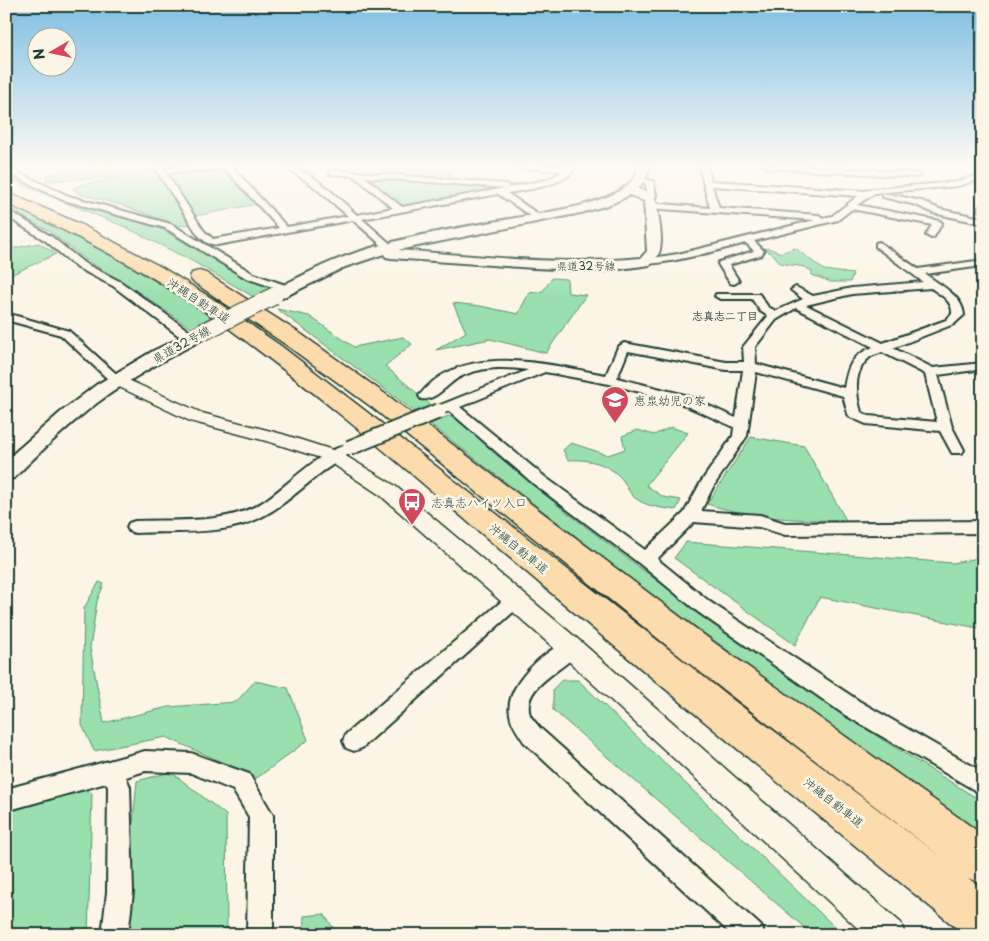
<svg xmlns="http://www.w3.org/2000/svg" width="989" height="941" viewBox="0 0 989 941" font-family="'Playpen Sans','Klee One',sans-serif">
  <rect width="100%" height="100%" fill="#fcf5e5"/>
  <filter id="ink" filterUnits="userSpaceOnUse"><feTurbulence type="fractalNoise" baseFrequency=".02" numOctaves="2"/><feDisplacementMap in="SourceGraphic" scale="10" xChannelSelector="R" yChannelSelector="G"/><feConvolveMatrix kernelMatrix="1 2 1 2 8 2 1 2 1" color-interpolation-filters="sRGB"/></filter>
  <g filter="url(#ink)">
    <!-- green -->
    <path fill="#99e0ae" stroke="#5c8e71" d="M97,166H176L105,178L46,181L47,175Z
      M219,167L257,204L190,217L192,224L179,226L121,205L80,194L73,189L80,185L156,171Z
      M410,168L452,171L447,178L404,175Z
      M6,171L32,184L161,229L241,275L271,288L254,297L192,261L125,227L6,178Z
      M356,174L503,187L504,189L398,209Z
      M6,201L101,249L149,277L211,317L191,328L128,285L89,262L49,231L6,208Z
      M39,243L56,254L6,277V250Z
      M768,248L781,253L795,248L824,270L853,274L850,282H831L812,275V271L804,267L780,263L774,255L764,249Z
      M552,278L567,279L568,293L586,295L546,353L490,339L436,350L466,332L453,303L480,306L518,314L529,293L543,291Z
      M277,309L309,316L354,347L403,337L412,344L385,366L431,405L415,412Z
      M448,416L459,420L493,452L560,507L730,636L883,740L983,802V837L652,595L430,424Z
      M671,427L688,433L646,485L663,497L681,500L676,510C662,508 647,507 635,498C628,493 626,482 619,476C605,462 586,459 568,460L563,450L571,443L608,455L625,449L622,436L638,430L654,435Z
      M751,437L804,446L846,520C799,521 752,518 707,504Z
      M686,542L953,563L983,557V629L820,597L795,645L674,558Z
      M99,582L104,584L97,601L90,648L104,723L168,707L236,702L255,681L288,688L308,740L257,778L166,737L94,751L82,725L84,608Z
      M562,680H578L843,935H813L553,710V689Z
      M171,772L226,815L227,935H130V855L137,781Z
      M85,790L92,793L88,935H6V811Z
      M324,914L338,935H303L304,916Z"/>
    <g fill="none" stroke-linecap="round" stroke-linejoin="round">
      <defs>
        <path id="minor" d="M205,166H236L233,168L287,227L348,216L311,184L284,166C308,166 339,199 357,215L393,208L354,176L333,174H330V170L505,184L509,186L506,188L546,180L564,171L520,168L516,166H576C569,185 526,190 507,193L541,216V220L538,221L498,194L362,219L393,246L395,248L390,251L387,250L353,220L217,245L207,243L198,235L157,171L161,169ZM225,169L279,228L213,239L204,231L166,173ZM365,177L505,188L402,207Z
          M699,166H707L711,181L865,191L873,189L957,182L983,173V178L958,186L875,193L857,205L940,221L942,223L934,237L931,238L926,235L932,225L852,209L838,220L754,241L764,251L761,255L729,265L739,281L734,284L730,283L718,264L719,262L754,251L746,243C729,247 649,270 640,262L645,259L678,254L815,220L648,208L647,206L651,203L710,208ZM712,186L858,196L832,216L823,218L819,215L719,208Z
          M764,166H800L917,173L921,175L917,177L768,168Z
          M6,167L69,196L171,224L254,274L291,287L292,289L287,292L246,278L165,228L63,200L6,172Z
          M637,177L653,181L656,195L653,202L646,200L648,195L645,183L637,181Z
          M883,193L922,201L939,209L982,218L983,221L979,223L933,213L916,205L883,197Z
          M982,206L983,212L979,211V207Z
          M6,209L52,237L84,263L121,282L189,331L197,339L191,343L187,342L113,286L76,267L46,241L6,216Z
          M879,242L918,269L983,260L982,266L925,274C939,284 963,296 964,315L954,324L893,348L933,368L983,363V369L938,375L952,427L964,450L962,453H952L940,431L866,424L850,417L848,414L843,396L756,372L747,436L713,487L701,511L760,515L785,523L983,521V533L785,535L759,527L694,522L657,559L710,602L859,701L983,772V795L845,715L698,612L640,564L535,485L449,411L443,413L436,409L438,406L528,370C505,367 482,366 460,377C448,383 435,402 421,399L419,396C461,340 549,365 606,375L618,347L624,343L726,362H744L743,347L768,316L760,311L752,299H720L715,296L716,294H759L768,307L776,311L803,299L791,290L796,287L813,296L852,288L923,282L876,247V243ZM931,288C941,295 953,301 952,314L946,320L883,343L806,305L852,294ZM796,308L873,347C851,356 848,366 844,388L756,364L755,347L776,320ZM628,351L726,370H743L736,418L685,395L617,378ZM882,352L925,374L937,422L869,416L861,412C856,395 853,372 868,359C871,355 878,354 882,352ZM545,372L609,384L675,401L734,427L733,436L701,482L684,513L645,550L545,477L460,407Z
          M6,313L69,331L123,380L117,384L112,383L61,335L6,320Z
          M349,444L354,445L356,448C353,452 329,467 322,472C299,490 277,512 250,522C216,535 171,531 135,533L129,531L127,527L129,523L135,521C176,519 227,525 263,502C290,484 318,452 349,444Z
          M515,593L521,595L524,600L521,605L362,748L354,751L346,748L343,741L346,734L509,595Z
          M571,640L578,642L581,648C570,669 520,684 530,715C532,719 537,724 540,728L761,926L765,935H732L524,742C519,734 511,724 510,714C504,686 546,648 571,640Z
          M145,751L191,753L249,774L273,815V935H247L249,817L233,790L191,773L145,771L126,777L130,787L133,892L128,935H102L107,892L108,787L106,783L6,811V789Z"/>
        <path id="tertiary" d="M117,375L202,413L282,434L339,452L394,485L580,641L901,923L905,935H865L562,655L380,495L327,460L270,442L190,421L111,383L109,380L111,377Z"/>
        <path id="secondary" d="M639,166H650L647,176L638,189L645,191L656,200C658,220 669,252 650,265L604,271L534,268L391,258L386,257L384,254L345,267L280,299H268L266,296L268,293C297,278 325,263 355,253C427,229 505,222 579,206C601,200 634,191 639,166ZM630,195L644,201L647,251L641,258C560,266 479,256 398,250L581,213L611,204Z
          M203,327L209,328L212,332L209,336C171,356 132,377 97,403C67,426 40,452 14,478L6,480V460L61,412L96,385L153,351Z"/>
        <path id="motorway" d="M6,192L80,224L163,268L216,301L281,346L376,419L737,703L941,857L686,661L373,408L285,344L192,281L190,277L192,273L199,271L206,273L301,334L391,398L712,641L983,835V884L968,878L983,889V935H965C823,820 682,704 543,586C432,492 323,394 203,310C142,268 74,234 6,203Z"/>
      </defs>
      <!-- minor casing -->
      <use href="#minor" stroke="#1f3d34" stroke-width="4"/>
      <!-- tertiary casing -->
      <use href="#tertiary" stroke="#1f3d34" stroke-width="3"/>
      <!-- secondary casing -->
      <use href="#secondary" stroke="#1f3d34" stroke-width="4"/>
      <!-- motorway casing -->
      <use href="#motorway" stroke="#1f3d34" stroke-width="3"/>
      <!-- minor -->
      <use href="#minor" fill="#fcf5e5" fill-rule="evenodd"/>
      <!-- tertiary -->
      <use href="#tertiary" fill="#fcf5e5" fill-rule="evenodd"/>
      <!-- secondary -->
      <use href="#secondary" fill="#fcf5e5" fill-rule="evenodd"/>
      <!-- motorway -->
      <use href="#motorway" fill="#fcdcac" fill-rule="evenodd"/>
      <defs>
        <path id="minor-bridge" d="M349,448L439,411"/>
        <path id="secondary-bridge" d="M203,332L274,296"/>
      </defs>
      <!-- minor-bridge casing -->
      <use href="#minor-bridge" stroke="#1f3d34" stroke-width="18" stroke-linecap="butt"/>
      <!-- secondary-bridge casing -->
      <use href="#secondary-bridge" stroke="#1f3d34" stroke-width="19" stroke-linecap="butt"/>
      <!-- minor-bridge -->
      <use href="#minor-bridge" stroke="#fcf5e5" stroke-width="14"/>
      <!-- secondary-bridge -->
      <use href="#secondary-bridge" stroke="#fcf5e5" stroke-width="17"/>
    </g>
  </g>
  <!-- sky -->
  <linearGradient id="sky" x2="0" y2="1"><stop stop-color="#7ebfe3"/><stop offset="0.56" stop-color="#fefaf3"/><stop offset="1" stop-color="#fefaf3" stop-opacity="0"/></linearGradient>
  <rect width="989" height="297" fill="url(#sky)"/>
  <!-- icons -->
  <defs>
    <symbol id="school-pin" viewBox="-11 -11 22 30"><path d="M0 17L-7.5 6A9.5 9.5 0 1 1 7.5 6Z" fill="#d1495b" stroke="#fcf5e5"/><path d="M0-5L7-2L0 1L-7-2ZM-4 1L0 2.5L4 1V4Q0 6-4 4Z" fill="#fff"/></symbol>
    <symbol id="bus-pin" viewBox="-11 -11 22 30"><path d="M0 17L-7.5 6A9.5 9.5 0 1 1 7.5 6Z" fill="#d1495b" stroke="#fcf5e5"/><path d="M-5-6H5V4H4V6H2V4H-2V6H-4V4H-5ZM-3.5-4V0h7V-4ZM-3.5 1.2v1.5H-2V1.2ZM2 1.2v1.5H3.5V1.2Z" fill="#fff"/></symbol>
  </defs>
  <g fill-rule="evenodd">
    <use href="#school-pin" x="599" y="384" width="32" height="43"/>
    <use href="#bus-pin" x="396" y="486" width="32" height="43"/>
  </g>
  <g text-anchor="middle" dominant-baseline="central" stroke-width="5" stroke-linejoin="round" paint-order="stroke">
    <!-- far-street labels -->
    <g font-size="11" fill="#1f3d34" stroke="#fcf5e5">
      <text x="586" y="265">県道32号線</text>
    </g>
    <!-- far-neighbourhood labels -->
    <g font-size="11" font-weight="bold" fill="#1f3d34" stroke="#fcf5e5">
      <text x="725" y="315">志真志二丁目</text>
    </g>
    <!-- street labels -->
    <g font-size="12" fill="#1f3d34" stroke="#fcf5e5">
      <text transform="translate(199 300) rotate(33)">沖縄自動車道</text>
      <text transform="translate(181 344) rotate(-29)">県道32号線</text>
      <text transform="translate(519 548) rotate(39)">沖縄自動車道</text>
      <text transform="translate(834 802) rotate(38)">沖縄自動車道</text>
    </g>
    <!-- poi labels -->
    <g font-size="12" fill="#1f3d34" stroke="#fcf5e5" text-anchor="start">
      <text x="634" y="400">恵泉幼児の家</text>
      <text x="431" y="502">志真志ハイツ入口</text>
    </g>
  </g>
  <!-- margin -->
  <rect width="989" height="941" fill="none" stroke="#fcf5e5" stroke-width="25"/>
  <rect x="12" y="12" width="964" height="916" fill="none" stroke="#1f3d34" stroke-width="2" filter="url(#ink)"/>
  <!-- north arrow -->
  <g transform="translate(52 52) rotate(261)"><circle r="24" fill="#fcf5e5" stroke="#a4ab9e"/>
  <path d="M0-4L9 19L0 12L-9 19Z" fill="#d1495b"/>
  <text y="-8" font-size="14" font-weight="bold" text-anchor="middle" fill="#1f3d34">N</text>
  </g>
</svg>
